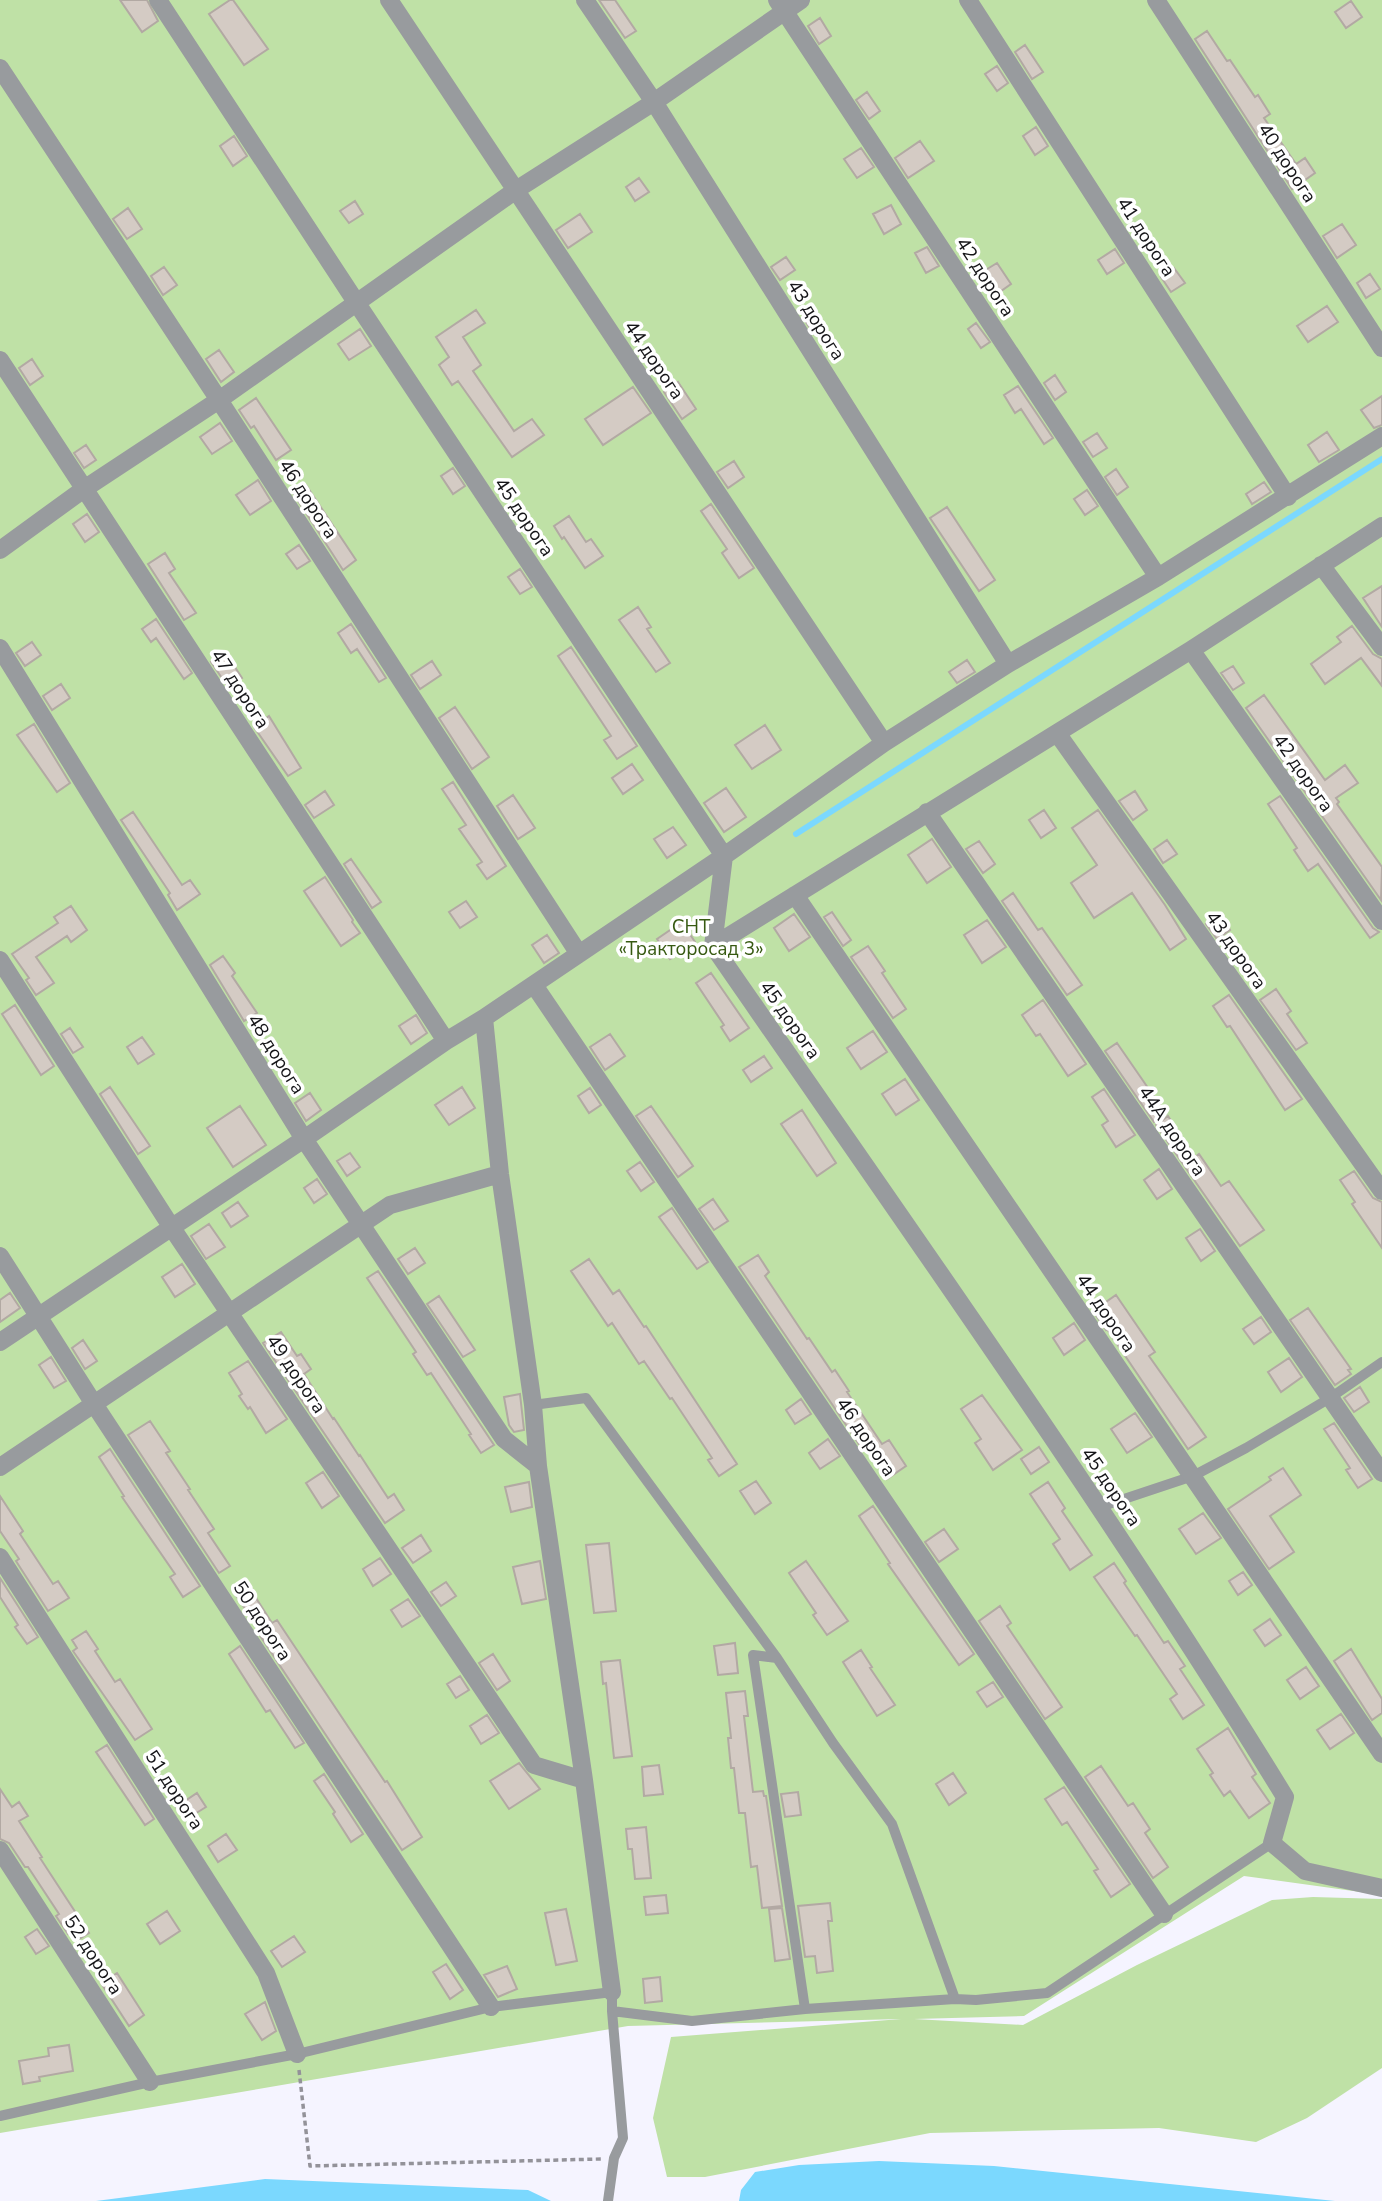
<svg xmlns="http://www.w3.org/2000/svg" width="1382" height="2201" viewBox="0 0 1382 2201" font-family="'Nunito Sans',sans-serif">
  <rect width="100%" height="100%" fill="#f5f4ff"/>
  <!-- green -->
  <path fill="#bfe1a6" d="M0,0H1382V1895L1244,1876L1024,2016L914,2019L1023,2025L1137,1965L1272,1900L1313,1897L1382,1899V2068L1307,2118L1256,2142L1159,2128L930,2133L705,2177H667L653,2118L671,2037L901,2019L628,2026L0,2133Z"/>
  <!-- water -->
  <path fill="#7bd8fe" d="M879,2161L994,2166L1335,2201H739L741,2190L755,2172L799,2165Z
    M265,2179L528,2190L551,2201H96Z"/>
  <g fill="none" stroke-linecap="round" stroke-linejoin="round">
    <!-- stream -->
    <path stroke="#7bd8fe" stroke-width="6" d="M796,834L1382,459"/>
  </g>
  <!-- building -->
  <path fill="#d4cbc4" stroke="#b2a9a3" stroke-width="2" d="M120,0H147L158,21L142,32Z
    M230,0H233L268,49L244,65L209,14Z
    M599,0H615L636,31L625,38Z
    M1351,1L1362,17L1346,28L1335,12Z
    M820,18L831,36L819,44L808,26Z
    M1207,31L1227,61L1230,60L1255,97L1258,95L1270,114L1264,118L1296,164L1305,158L1315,173L1292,189L1195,39Z
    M1025,45L1043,72L1032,79L1015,52Z
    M997,66L1008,83L997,91L985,74Z
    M867,92L880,111L869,119L856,100Z
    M1036,127L1048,146L1035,155L1023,136Z
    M234,136L247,156L233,166L220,146Z
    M920,141L934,161L908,178L895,158Z
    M861,148L874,167L857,178L844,159Z
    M639,178L649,192L635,201L626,187Z
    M355,201L363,214L349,223L340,211Z
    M891,205L901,224L884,234L873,214Z
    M128,208L142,229L127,239L113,219Z
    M580,214L592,232L568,248L556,230Z
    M1342,224L1356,245L1337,258L1323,236Z
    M927,247L939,266L926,273L915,253Z
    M1115,249L1124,263L1107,274L1098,260Z
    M786,257L795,270L780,280L771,267Z
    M997,263L1011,284L994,296L979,274Z
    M164,267L177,285L163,295L151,276Z
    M1174,268L1185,283L1171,292L1161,277Z
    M1370,274L1380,289L1366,298L1357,283Z
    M1327,306L1338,322L1308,342L1297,326Z
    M476,310L485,323L463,337L481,365L473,371L514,431L532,419L544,435L512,457L458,381L452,385L439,365L449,357L436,337Z
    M815,311L825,326L814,334L804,319Z
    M976,323L990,342L981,348L968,329Z
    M360,329L371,346L349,360L338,344Z
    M219,350L234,372L221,382L206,359Z
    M32,359L43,376L30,385L19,368Z
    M1055,375L1066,392L1055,400L1044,383Z
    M678,382L696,409L682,419L664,392Z
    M1018,386L1053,438L1044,444L1021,409L1015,413L1004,395Z
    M633,387L651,413L603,445L585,419Z
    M1382,396V425L1374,428L1361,410Z
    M256,398L291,450L276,460L254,426L251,428L239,410Z
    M220,423L232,441L212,454L200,437Z
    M1327,432L1339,450L1319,462L1308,445Z
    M1097,433L1107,448L1093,457L1083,442Z
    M86,445L96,460L84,468L74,453Z
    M734,461L744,477L728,488L717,472Z
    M453,468L465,486L453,494L441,476Z
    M1116,469L1128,487L1117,495L1105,477Z
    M258,480L271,501L250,515L236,495Z
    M1264,482L1271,492L1252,504L1246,494Z
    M306,485L356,560L343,570L293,493Z
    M1087,490L1098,506L1085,515L1074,499Z
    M711,504L754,568L739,578L722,553L727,549L701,511Z
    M947,507L995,580L979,591L930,518Z
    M87,514L99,532L85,542L73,524Z
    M569,516L586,542L591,539L603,556L585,568L564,537L562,539L554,526Z
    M299,545L310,561L297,569L286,554Z
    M165,553L175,569L169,573L196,613L184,620L148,564Z
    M520,569L532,587L520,594L508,577Z
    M1382,586V627L1363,598Z
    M638,607L651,627L647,629L670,663L656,672L619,620Z
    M156,619L192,673L184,679L156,638L151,642L142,629Z
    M351,624L386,678L379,682L357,649L351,653L338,633Z
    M1352,626L1373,654L1382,659V686L1361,658L1325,684L1311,664L1341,642L1337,637Z
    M32,642L41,655L25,666L16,653Z
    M571,647L637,746L617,759L604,740L611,736L558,656Z
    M225,652L242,678L228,687L211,662Z
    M967,660L975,672L957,683L949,672Z
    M432,661L441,675L420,689L411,675Z
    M1233,666L1244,683L1233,690L1221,673Z
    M61,684L70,698L52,710L43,696Z
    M1264,695L1325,780L1345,765L1358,783L1336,798L1339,802L1337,804L1382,867L1381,900L1246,708Z
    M455,707L489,757L472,769L439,718Z
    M269,716L301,768L288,776L254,727Z
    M34,724L70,783L57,792L17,735Z
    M765,725L781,750L752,769L735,745Z
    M632,764L643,780L623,794L612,778Z
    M453,782L506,866L487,879L477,865L482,862L459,829L466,825L442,789Z
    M726,788L746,817L724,832L704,803Z
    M325,791L334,805L314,818L305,805Z
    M1135,791L1147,810L1133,820L1119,801Z
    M513,795L535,828L518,839L497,806Z
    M1280,796L1373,928L1379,932L1370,938L1318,864L1308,871L1294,850L1297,848L1268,804Z
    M1044,810L1056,828L1041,838L1029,820Z
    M1098,810L1165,905L1186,939L1170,950L1132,893L1094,918L1071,883L1097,865L1072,828Z
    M133,812L182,885L190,880L200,894L177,910L168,895L170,893L121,820Z
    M673,827L686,845L667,858L654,839Z
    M932,839L951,867L927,883L908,855Z
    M1167,840L1177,854L1163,863L1154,849Z
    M979,841L995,864L983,873L966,849Z
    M351,859L381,902L372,908L344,864Z
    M325,877L353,920L352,922L360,933L341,946L304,891Z
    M1013,893L1038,930L1042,928L1082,985L1067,995L1002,901Z
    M466,901L477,917L460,928L449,912Z
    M71,906L87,930L71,942L67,936L36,957L54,983L36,995L26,980L29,978L12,954L58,923L54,917Z
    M832,912L851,940L843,946L824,917Z
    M794,914L810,937L789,951L774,928Z
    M1220,914L1230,930L1217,939L1206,924Z
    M987,920L1006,947L982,963L964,935Z
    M682,922L695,942L670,959L657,939Z
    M547,935L559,953L544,963L532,945Z
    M868,946L885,971L882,973L906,1009L893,1018L851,957Z
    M223,956L235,973L232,976L257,1013L244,1021L210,965Z
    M711,973L749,1028L730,1041L721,1027L724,1025L696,983Z
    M1276,989L1291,1011L1287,1014L1307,1043L1296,1050L1260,1000Z
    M1229,995L1302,1099L1285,1110L1230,1026L1227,1027L1213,1006Z
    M1043,1000L1086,1064L1068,1076L1040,1034L1036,1036L1022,1015Z
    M15,1005L54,1066L41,1075L2,1014Z
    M416,1015L427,1033L411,1044L399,1026Z
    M70,1028L83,1047L73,1053L61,1034Z
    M873,1031L887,1052L861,1069L847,1048Z
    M610,1034L625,1056L605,1070L590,1047Z
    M142,1037L154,1054L138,1064L127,1047Z
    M1117,1043L1166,1114L1154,1122L1105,1051Z
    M764,1056L772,1068L751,1082L743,1070Z
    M905,1079L919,1100L896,1115L882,1094Z
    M110,1087L150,1146L138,1154L100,1094Z
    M462,1087L475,1108L449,1125L435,1105Z
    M590,1088L601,1105L589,1113L578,1096Z
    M1104,1089L1135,1135L1116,1147L1102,1125L1108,1121L1092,1097Z
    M310,1093L321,1110L306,1121L295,1103Z
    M240,1106L266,1145L233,1167L207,1128Z
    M651,1106L693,1166L678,1177L636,1116Z
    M802,1110L836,1163L817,1176L781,1124Z
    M1168,1116L1195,1157L1199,1154L1221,1186L1229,1181L1264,1230L1240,1246L1156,1125Z
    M350,1153L360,1167L347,1176L337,1161Z
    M640,1162L654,1182L641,1191L627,1171Z
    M1159,1169L1172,1189L1157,1199L1144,1180Z
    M1354,1171L1373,1198L1382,1202V1248L1352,1204L1355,1202L1340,1180Z
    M317,1179L327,1194L314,1203L304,1188Z
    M713,1199L728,1221L714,1230L699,1209Z
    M238,1202L248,1216L231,1227L222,1213Z
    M672,1208L708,1262L697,1269L659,1217Z
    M209,1224L225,1247L206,1259L191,1236Z
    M1200,1229L1215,1251L1201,1261L1186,1238Z
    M415,1248L425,1263L408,1274L398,1259Z
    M758,1255L769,1272L765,1276L807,1339L809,1338L832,1372L835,1370L849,1391L847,1392L882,1444L889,1440L906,1466L887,1479L862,1442L859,1444L739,1267Z
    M589,1259L613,1294L619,1290L644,1327L646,1326L737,1464L719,1476L708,1460L712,1458L672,1398L670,1399L644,1361L639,1364L612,1323L608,1326L571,1271Z
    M182,1264L195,1284L175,1297L162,1277Z
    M378,1271L494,1445L481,1453L469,1435L471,1434L431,1373L427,1375L413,1354L416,1352L367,1278Z
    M10,1293L20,1308L0,1322V1300Z
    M1116,1295L1155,1352L1149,1356L1206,1437L1188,1449L1107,1329L1106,1330L1093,1311Z
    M439,1296L475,1350L463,1357L427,1304Z
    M1308,1308L1351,1369L1348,1370L1351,1374L1335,1385L1290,1320Z
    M1261,1317L1271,1332L1254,1344L1243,1329Z
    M1074,1323L1085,1340L1064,1355L1053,1338Z
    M281,1332L297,1356L301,1354L311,1369L304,1374L333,1419L334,1418L359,1456L360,1455L388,1498L394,1494L404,1510L385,1523L263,1343Z
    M83,1340L97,1361L85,1369L72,1348Z
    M51,1357L66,1381L54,1388L39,1365Z
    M1289,1358L1302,1377L1281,1392L1268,1372Z
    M248,1361L287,1419L266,1433L250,1407L248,1409L239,1396L242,1394L229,1373Z
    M1360,1387L1369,1402L1354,1412L1344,1398Z
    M520,1394L524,1430L514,1432L509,1425L504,1397Z
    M982,1395L1022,1450L993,1470L975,1443L981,1439L961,1409Z
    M801,1399L811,1414L795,1424L786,1410Z
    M1135,1413L1152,1437L1127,1453L1111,1429Z
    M150,1421L170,1451L166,1453L190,1489L188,1490L214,1529L208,1533L230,1566L219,1573L128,1435Z
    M1334,1423L1372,1479L1358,1488L1346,1470L1350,1468L1324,1429Z
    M828,1439L840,1456L820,1469L809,1453Z
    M1039,1447L1049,1462L1031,1474L1021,1459Z
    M110,1449L200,1586L183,1597L170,1577L175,1574L122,1497L124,1496L99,1457Z
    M1283,1468L1301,1495L1270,1516L1294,1552L1269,1569L1228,1509L1271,1480L1269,1477Z
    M323,1472L339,1496L322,1508L306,1483Z
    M756,1481L771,1503L755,1514L740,1491Z
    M529,1482L532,1507L511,1512L505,1487Z
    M1048,1482L1065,1508L1062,1511L1092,1555L1070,1570L1053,1544L1060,1539L1030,1494Z
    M0,1496L23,1531L20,1534L53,1584L58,1581L69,1598L48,1611L16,1561L19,1559L0,1531Z
    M873,1506L974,1654L959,1665L888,1564L890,1563L859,1516Z
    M1203,1513L1221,1538L1196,1554L1179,1529Z
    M944,1529L958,1549L939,1562L925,1542Z
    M421,1535L431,1551L413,1563L402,1548Z
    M609,1543L616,1611L594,1613L586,1545Z
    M380,1558L391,1574L373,1586L363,1569Z
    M540,1561L546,1599L522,1604L513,1567Z
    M806,1561L848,1621L827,1635L813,1615L816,1613L789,1573Z
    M1114,1563L1126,1581L1124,1583L1164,1643L1168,1641L1185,1666L1180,1669L1204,1705L1183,1719L1170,1699L1177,1694L1137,1635L1135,1636L1094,1577Z
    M1243,1572L1252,1585L1238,1595L1229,1581Z
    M0,1578L38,1637L27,1644L15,1627L18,1625L0,1597Z
    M446,1582L456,1596L441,1606L431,1592Z
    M247,1584L272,1623L277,1620L385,1782L387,1781L422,1837L402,1850L259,1634L260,1631L234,1592Z
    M408,1599L420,1616L402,1627L391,1610Z
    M1000,1606L1011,1623L1007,1626L1062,1707L1045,1719L979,1621Z
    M1270,1619L1281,1635L1265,1646L1254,1630Z
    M86,1631L98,1649L95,1651L115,1682L120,1679L152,1729L135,1740L73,1651L77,1648L72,1640Z
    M735,1643L738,1673L718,1675L714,1646Z
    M240,1646L304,1743L295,1748L270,1710L266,1712L229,1654Z
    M1351,1649L1382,1699V1713L1372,1720L1334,1661Z
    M861,1650L872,1667L870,1668L895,1705L877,1716L843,1662Z
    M493,1654L510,1681L497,1690L479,1663Z
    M620,1660L632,1756L614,1758L606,1683L603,1684L601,1662Z
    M1306,1667L1319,1686L1300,1699L1287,1680Z
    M460,1676L469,1690L456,1698L447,1684Z
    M993,1682L1003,1697L987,1707L977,1692Z
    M745,1691L748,1716H744L753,1792L763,1791L764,1796H766L782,1906L762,1908L757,1866L751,1867L745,1813H739L734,1768H731L728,1738H731L726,1693Z
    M1341,1714L1354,1733L1330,1749L1317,1730Z
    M487,1715L499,1733L481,1744L470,1726Z
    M1228,1728L1256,1774L1252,1777L1270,1803L1249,1818L1230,1791L1224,1796L1210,1775L1213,1773L1197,1749Z
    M107,1745L154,1819L145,1825L96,1752Z
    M519,1763L540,1789L509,1809L490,1781Z
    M659,1765L663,1794L644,1796L642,1767Z
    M1101,1766L1128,1806L1133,1803L1150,1829L1145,1833L1168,1867L1153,1878L1085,1777Z
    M953,1773L966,1793L949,1805L936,1784Z
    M324,1774L363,1834L351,1842L333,1814L335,1812L314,1781Z
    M1064,1787L1130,1884L1111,1897L1094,1871L1098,1869L1067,1822L1062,1825L1045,1799Z
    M0,1789L12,1807L19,1802L28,1816L19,1821L42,1857L40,1858L89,1933L76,1941L70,1932L68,1934L56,1916L59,1914L28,1867H25L9,1843L0,1839Z
    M798,1792L801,1815L785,1817L781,1794Z
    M197,1793L206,1807L185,1820L176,1807Z
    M646,1827L651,1878L635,1879L632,1849H628L626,1829Z
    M226,1834L237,1850L218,1862L208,1846Z
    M666,1895L668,1913L646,1915L644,1897Z
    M830,1903L832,1921H828L833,1971L817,1973L815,1956L805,1957L798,1906Z
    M782,1908L790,1959L775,1961L769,1909Z
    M566,1909L577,1961L556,1965L545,1913Z
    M167,1911L180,1931L160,1944L147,1924Z
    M37,1929L49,1946L36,1954L25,1937Z
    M294,1936L305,1952L282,1967L271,1951Z
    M446,1964L463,1990L450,1999L433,1972Z
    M507,1966L517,1989L498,1997L484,1975Z
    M117,1973L144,2015L129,2026L101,1983Z
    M660,1977L662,2001L645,2003L643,1979Z
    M265,2002L276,2031L262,2040L245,2014Z
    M69,2045L73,2071L39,2077L40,2081L23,2084L19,2061L49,2056L48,2048Z"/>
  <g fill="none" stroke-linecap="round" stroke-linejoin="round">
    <!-- path -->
    <path stroke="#939299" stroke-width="3.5" stroke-dasharray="5 3.5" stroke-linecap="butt" d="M299,2070L310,2166L601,2159"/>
    <!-- service -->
    <path stroke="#989b9e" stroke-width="10" d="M533,1405L586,1398L777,1658L833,1743L892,1824L955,1999
      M1100,1507L1193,1476L1246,1448L1330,1398L1382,1362
      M777,1658L753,1655L805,2009
      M612,2011L692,2021L805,2009L955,1999L976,2000L1047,1993L1272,1843
      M0,2116L150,2082L297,2054L491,2007L612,1992V2011L623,2138L614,2158L608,2201"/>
    <!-- minor -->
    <path stroke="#989b9e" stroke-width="18" d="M158,0L356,302L724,856L713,946C907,1227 1106,1505 1285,1797L1272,1843L1305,1871L1382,1888
      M389,0L884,743
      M585,0L654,102L1008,664
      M777,0L1158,577
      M968,0L1288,497
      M1156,0L1382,348
      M0,68L219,400L579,954
      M0,360L446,1041
      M0,550L84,489L219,400L516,190L654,102L801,0
      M1321,565L1382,647
      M0,648L304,1139L504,1439L538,1466
      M1191,650L1382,921
      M1057,733L1382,1191
      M927,812L1382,1473
      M795,895L1382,1754
      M713,946L1191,650L1382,526
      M0,960L172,1228L534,1765L584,1780
      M534,985L1164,1914
      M484,1018L500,1174L533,1405L538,1466L584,1780L612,1992
      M0,1256L94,1404L491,2007
      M0,1342L304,1139L446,1041L484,1018L724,856L884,743L1008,664L1158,577L1382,436
      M0,1467L390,1205L500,1174
      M0,1557L266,1973L297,2054
      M0,1850L150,2082"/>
  </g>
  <g text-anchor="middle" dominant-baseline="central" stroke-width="7" stroke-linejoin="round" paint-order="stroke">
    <!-- street labels -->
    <g font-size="19" fill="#151518" stroke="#fff">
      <text transform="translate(1287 163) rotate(57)">40 дорога</text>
      <text transform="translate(1146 237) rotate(57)">41 дорога</text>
      <text transform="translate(985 277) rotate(57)">42 дорога</text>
      <text transform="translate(816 320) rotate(58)">43 дорога</text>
      <text transform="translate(654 360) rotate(56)">44 дорога</text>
      <text transform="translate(308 499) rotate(57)">46 дорога</text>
      <text transform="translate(524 517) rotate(56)">45 дорога</text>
      <text transform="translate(240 689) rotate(57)">47 дорога</text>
      <text transform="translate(1303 773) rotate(55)">42 дорога</text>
      <text transform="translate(1236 950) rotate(55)">43 дорога</text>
      <text transform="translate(790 1020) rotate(55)">45 дорога</text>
      <text transform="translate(276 1054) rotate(58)">48 дорога</text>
      <text transform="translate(1172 1131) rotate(56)">44А дорога</text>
      <text transform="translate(1106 1313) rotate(56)">44 дорога</text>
      <text transform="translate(296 1374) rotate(56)">49 дорога</text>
      <text transform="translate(866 1437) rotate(56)">46 дорога</text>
      <text transform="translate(1111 1487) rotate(56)">45 дорога</text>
      <text transform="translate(262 1621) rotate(57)">50 дорога</text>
      <text transform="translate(174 1790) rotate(57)">51 дорога</text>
      <text transform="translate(93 1955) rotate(57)">52 дорога</text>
    </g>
    <!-- park labels -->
    <g font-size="19" fill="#375a12" stroke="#fff">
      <text x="691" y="927">СНТ<tspan x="691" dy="22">«Тракторосад 3»</tspan></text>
    </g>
  </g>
</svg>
